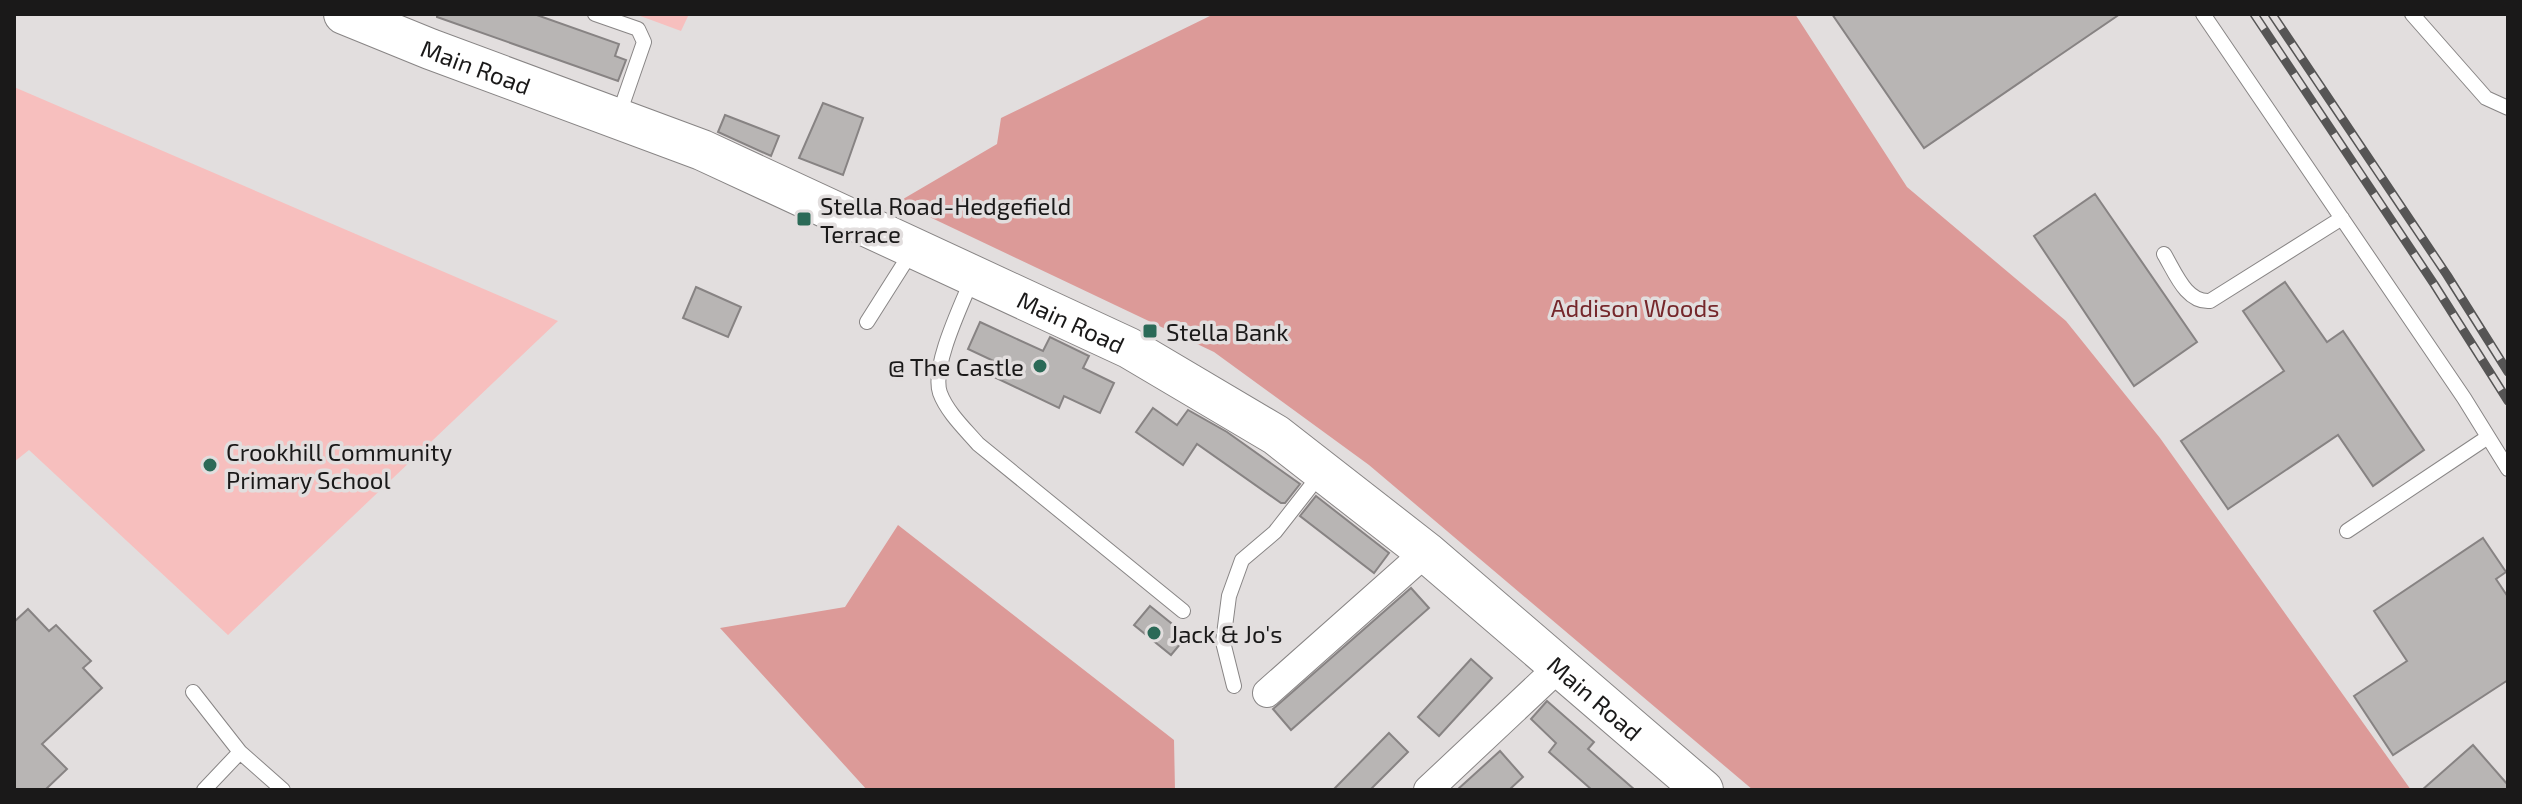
<svg xmlns="http://www.w3.org/2000/svg" width="2522" height="804" viewBox="0 0 2522 804" font-family="'Exo 2',sans-serif">
  <rect width="100%" height="100%" fill="#e2dede"/>
  <!-- green -->
  <path fill="#f7bfbe" d="M635,14H689L681,31Z
    M14,87L558,321L228,635L29,450L14,462Z"/>
  <!-- forest -->
  <path fill="#dc9a98" d="M1214,14H1795L1907,187L2066,321L2160,438L2411,790H1753L1369,465L1214,352L898,202L997,144L1001,118Z
    M898,525L1174,740L1175,790H867L720,628L845,607Z"/>
  <!-- building -->
  <path fill="#b8b5b4" stroke="#878383" stroke-width="2" d="M437,14H534L619,44L615,56L626,60L618,81L437,17Z
    M1832,14H2120L1924,148Z
    M823,103L863,118L843,175L799,158Z
    M725,115L779,136L771,156L718,132Z
    M2095,194L2197,342L2134,386L2034,236Z
    M2285,282L2327,342L2343,331L2424,450L2373,486L2338,435L2228,509L2181,441L2284,371L2243,311Z
    M696,287L741,307L728,337L683,318Z
    M980,322L1043,351L1050,337L1089,356L1083,368L1114,383L1100,413L1064,396L1059,408L992,376L998,363L968,349Z
    M1153,408L1177,425L1188,410L1227,432L1300,484L1285,503H1281L1197,444L1183,465L1136,432Z
    M1316,496L1389,553L1374,573L1300,516Z
    M2483,538L2506,572L2496,579L2508,597V680L2393,755L2354,696L2407,661L2374,611Z
    M1411,588L1429,608L1291,730L1273,709Z
    M1150,606L1187,636L1171,655L1134,625Z
    M28,609L49,631L56,625L91,661L83,668L102,688L42,744L67,769L45,790H14V622Z
    M1471,659L1492,678L1439,736L1418,717Z
    M1547,701L1594,742L1588,749L1635,790H1592L1549,752L1556,743L1531,719Z
    M1389,733L1408,752L1370,790H1333Z
    M2473,745L2508,785V790H2422Z
    M1500,751L1523,777L1509,790H1457Z"/>
  <g fill="none" stroke-linecap="round" stroke-linejoin="round">
    <defs>
      <path id="lane" d="M595,14L638,29L644,42L618,117
        M2203,14L2464,398L2508,469
        M2412,14L2486,98L2508,108
        M2164,254C2175,272 2186,303 2210,301L2342,218
        M972,279C962,304 931,367 940,393C947,412 965,429 978,444L1183,611
        M867,322L912,251
        M2347,531L2488,437
        M1234,686L1223,642L1229,596L1242,560L1275,532L1322,472
        M193,692L240,752
        M204,790L240,752L283,790"/>
      <path id="street" d="M1267,693L1426,552
        M1428,790L1560,666"/>
      <g id="secondary">
        <path id="s1" d="M344,14L430,49L702,150L1129,348L1276,435L1426,552L1703,790"/>
      </g>
    </defs>
    <!-- lane casing -->
    <use href="#lane" stroke="#888585" stroke-width="16"/>
    <!-- street casing -->
    <use href="#street" stroke="#888585" stroke-width="30"/>
    <!-- secondary casing -->
    <use href="#secondary" stroke="#888585" stroke-width="42"/>
    <!-- lane -->
    <use href="#lane" stroke="#fff" stroke-width="14"/>
    <!-- street -->
    <use href="#street" stroke="#fff" stroke-width="28"/>
    <!-- secondary -->
    <use href="#secondary" stroke="#fff" stroke-width="40"/>
    <defs>
      <path id="rail" d="M2254,14L2434,284L2508,401
        M2272,14L2447,275L2508,372"/>
    </defs>
    <!-- rail casing -->
    <use href="#rail" stroke="#565555" stroke-width="9"/>
    <!-- rail -->
    <use href="#rail" stroke="#e2dede" stroke-width="6" stroke-dasharray="18" stroke-linecap="butt"/>
  </g>
  <!-- markers -->
  <g fill="#2b6a57" stroke="#e2dede" stroke-width="3">
    <rect x="796" y="211" width="16" height="16" rx="4"/>
    <rect x="1142" y="323" width="16" height="16" rx="4"/>
    <circle cx="1040" cy="366" r="8"/>
    <circle cx="210" cy="465" r="8"/>
    <circle cx="1154" cy="633" r="8"/>
  </g>
  <g text-anchor="middle" dominant-baseline="central" stroke-width="7" stroke-linejoin="round" paint-order="stroke">
    <!-- street labels -->
    <g font-size="24" fill="#1a1919" stroke="#e2dede">
      <text stroke="none"><textPath href="#s1" startOffset="142">Main Road</textPath></text>
      <text stroke="none"><textPath href="#s1" startOffset="790">Main Road</textPath></text>
      <text stroke="none"><textPath href="#s1" startOffset="1438">Main Road</textPath></text>
    </g>
    <!-- poi labels -->
    <g font-size="24" fill="#1a1919" stroke="#e2dede" text-anchor="start">
      <text x="820" y="205">Stella Road-Hedgefield<tspan x="820" dy="28">Terrace</tspan></text>
      <text x="1166" y="331">Stella Bank</text>
      <text x="1024" y="366" text-anchor="end">@ The Castle</text>
      <text x="226" y="451">Crookhill Community<tspan x="226" dy="28">Primary School</tspan></text>
      <text x="1170" y="633">Jack &amp; Jo's</text>
    </g>
    <!-- park labels -->
    <g font-size="24" fill="#75272b" stroke="#e2dede">
      <text x="1635" y="307">Addison Woods</text>
    </g>
  </g>
  <!-- border -->
  <rect width="2522" height="804" fill="none" stroke="#1a1919" stroke-width="32"/>
</svg>
